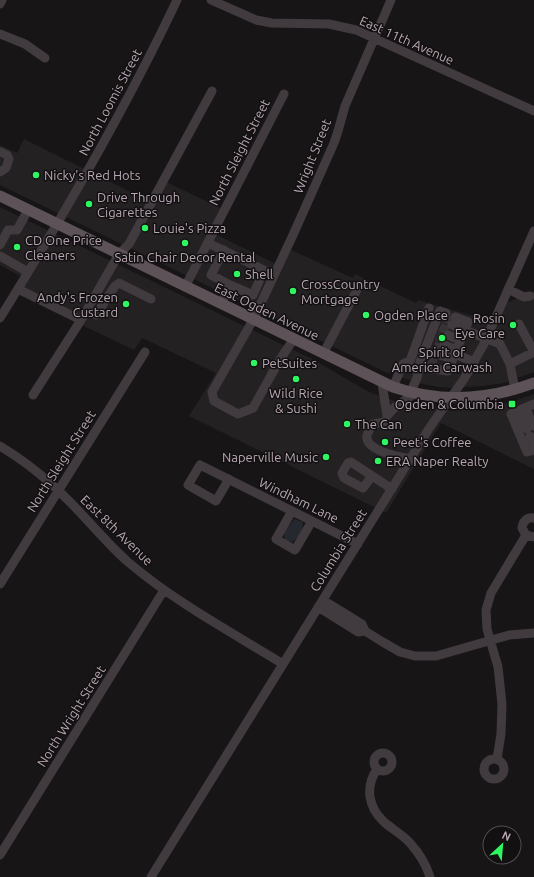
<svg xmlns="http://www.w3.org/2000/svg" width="534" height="877" viewBox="0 0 534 877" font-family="Ubuntu,sans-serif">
  <rect width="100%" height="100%" fill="#171516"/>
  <!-- built -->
  <path fill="#242123" d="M24,139L153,203L166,182L223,209L209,231L280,266L289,249L353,278L355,274L416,303L418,300L494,322L506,303L534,291V372L504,383L483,386L452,388L439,387L418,383L385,372L0,185V145L17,153Z
    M0,207L312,359L369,392L380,396L409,406L454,411L508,403L534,394V469L441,423L386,513L189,416L216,373L142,338L134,350L13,292L22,277L0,265Z"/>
  <!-- green -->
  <path fill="#25282f" d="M294,519L303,522C303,530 299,538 292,542L286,540L284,536L285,532Z"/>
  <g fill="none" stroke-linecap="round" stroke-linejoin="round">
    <!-- minor-tunnel -->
    <path stroke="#373235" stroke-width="9" stroke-dasharray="9 4.5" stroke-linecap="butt" d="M444,318L453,322
      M440,327L449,331
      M437,336L446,340
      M434,346L443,349
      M428,360L437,364"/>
    <!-- path -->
    <path stroke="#484046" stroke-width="1.5" stroke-dasharray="2 3" stroke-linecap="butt" d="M298,359L299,370"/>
    <!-- minor -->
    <path stroke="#413b3f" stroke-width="9" d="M211,0L256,20L272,23L329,24L356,30L534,111
      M0,4L2,0
      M0,34L25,44L45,58
      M0,172L6,168L9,159L7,155L1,152
      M208,243L274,275
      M0,245L8,230H17L28,210
      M0,256L28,272
      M230,285L253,295L264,270
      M185,287L284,94
      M18,289L81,320
      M508,289L524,297L530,296
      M221,304L230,285L211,275L224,250
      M96,315L115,286L119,283L151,299
      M0,318C64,215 125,110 177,0
      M452,325L464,331
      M465,330L500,344L510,364L515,390
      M448,335L460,340
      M293,340L279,361L253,408L238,414L214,401L212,392L253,320L293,235L334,143L338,131L345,106L391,0
      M444,345L457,350
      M323,354L359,286
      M455,354L474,362
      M440,355L453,359
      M510,364L534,352L519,324
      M419,367L448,371L468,322L455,317
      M382,383L387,416
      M393,387L403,364L410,361L429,308
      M410,393L417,378L420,362L440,311L446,313
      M33,395L81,320L119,254L129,244L212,91
      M534,404L511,414L527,452L534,450
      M526,408L533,426
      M518,411L527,429
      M387,416L395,407L414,394
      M384,422L373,424C371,428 368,432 367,435C364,451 400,457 411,459
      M530,436L534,445
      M0,446C18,457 36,470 51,484C79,508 101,538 128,562C175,602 231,632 283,664
      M372,476L363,488L344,478L342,473L348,463L351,462L392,489
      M229,479L216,501L188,485L200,465L358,544
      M292,511L276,539L295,550L312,521
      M534,518C527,517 523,521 522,528L526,535L534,537
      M0,584L145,352
      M323,600L362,624L365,631L381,641L400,652L415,656H436L509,635L534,633
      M318,607L358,632L365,631
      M374 762a9 9 0 1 1 18 0a9 9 0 1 1-18 0Z
      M497,759L501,734L502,704L498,667L487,629L486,610L491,593L526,535
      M484 769a10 10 0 1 1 20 0a10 10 0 1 1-20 0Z
      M377,769C365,787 368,807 384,822C392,829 402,834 410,843C419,853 426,864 430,877
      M0,855L164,590
      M151,877L430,427L464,379L484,344L534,231"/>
    <!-- major -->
    <path stroke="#5c5258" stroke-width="11" d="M0,196L393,387C440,403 488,400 534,383"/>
  </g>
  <!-- markers -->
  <g fill="#2ef661" stroke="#121011" stroke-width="1.5">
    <circle cx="36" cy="175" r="4"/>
    <circle cx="89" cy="204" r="4"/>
    <circle cx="145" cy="228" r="4"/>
    <circle cx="185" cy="243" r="4"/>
    <circle cx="17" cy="247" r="4"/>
    <circle cx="237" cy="274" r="4"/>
    <circle cx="293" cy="291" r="4"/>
    <circle cx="126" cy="304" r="4"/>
    <circle cx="366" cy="315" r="4"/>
    <circle cx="513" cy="325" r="4"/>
    <circle cx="442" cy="338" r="4"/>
    <circle cx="254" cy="363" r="4"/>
    <circle cx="296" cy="379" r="4"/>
    <rect x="508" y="400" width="8" height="8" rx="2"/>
    <circle cx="347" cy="424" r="4"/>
    <circle cx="385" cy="442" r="4"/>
    <circle cx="326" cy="457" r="4"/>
    <circle cx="378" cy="461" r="4"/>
  </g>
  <g text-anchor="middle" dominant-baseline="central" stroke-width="3" stroke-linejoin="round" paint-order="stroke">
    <!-- street labels -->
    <g font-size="13" fill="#b8a7b3" stroke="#121011">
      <text transform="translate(407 40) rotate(24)">East 11th Avenue</text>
      <text transform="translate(110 102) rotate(-62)">North Loomis Street</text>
      <text transform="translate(239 152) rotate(-63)">North Sleight Street</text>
      <text transform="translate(312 156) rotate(-68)">Wright Street</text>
      <text transform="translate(267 311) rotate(26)">East Ogden Avenue</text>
      <text transform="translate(61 461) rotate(-58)">North Sleight Street</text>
      <text transform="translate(299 500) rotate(26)">Windham Lane</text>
      <text transform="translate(117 530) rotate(44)">East 8th Avenue</text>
      <text transform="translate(338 550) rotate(-58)">Columbia Street</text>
      <text transform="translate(71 716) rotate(-58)">North Wright Street</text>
    </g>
    <!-- poi labels -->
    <g font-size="13" fill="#b8a7b3" stroke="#121011" text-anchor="start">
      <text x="44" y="175">Nicky's Red Hots</text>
      <text x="97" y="197">Drive Through<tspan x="97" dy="15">Cigarettes</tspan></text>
      <text x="153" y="228">Louie's Pizza</text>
      <text x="25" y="240">CD One Price<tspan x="25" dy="15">Cleaners</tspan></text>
      <text x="185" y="257" text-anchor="middle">Satin Chair Decor Rental</text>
      <text x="245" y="274">Shell</text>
      <text x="301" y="284">CrossCountry<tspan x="301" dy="15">Mortgage</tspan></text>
      <text x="118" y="297" text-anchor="end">Andy's Frozen<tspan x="118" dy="15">Custard</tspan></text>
      <text x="374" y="315">Ogden Place</text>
      <text x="505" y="318" text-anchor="end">Rosin<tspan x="505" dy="15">Eye Care</tspan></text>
      <text x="442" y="352" text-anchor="middle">Spirit of<tspan x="442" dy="15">America Carwash</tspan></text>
      <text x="262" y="363">PetSuites</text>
      <text x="296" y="393" text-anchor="middle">Wild Rice<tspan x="296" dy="15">&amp; Sushi</tspan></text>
      <text x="504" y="404" text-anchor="end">Ogden &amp; Columbia</text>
      <text x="355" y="424">The Can</text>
      <text x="393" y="442">Peet's Coffee</text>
      <text x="318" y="457" text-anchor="end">Naperville Music</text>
      <text x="386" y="461">ERA Naper Realty</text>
    </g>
  </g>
  <!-- north arrow -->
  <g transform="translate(502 845) rotate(26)"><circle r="19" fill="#121011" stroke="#544c52"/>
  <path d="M0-3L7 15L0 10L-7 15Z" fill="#2ef661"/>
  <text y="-6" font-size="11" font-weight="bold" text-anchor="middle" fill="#b8a7b3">N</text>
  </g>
</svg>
